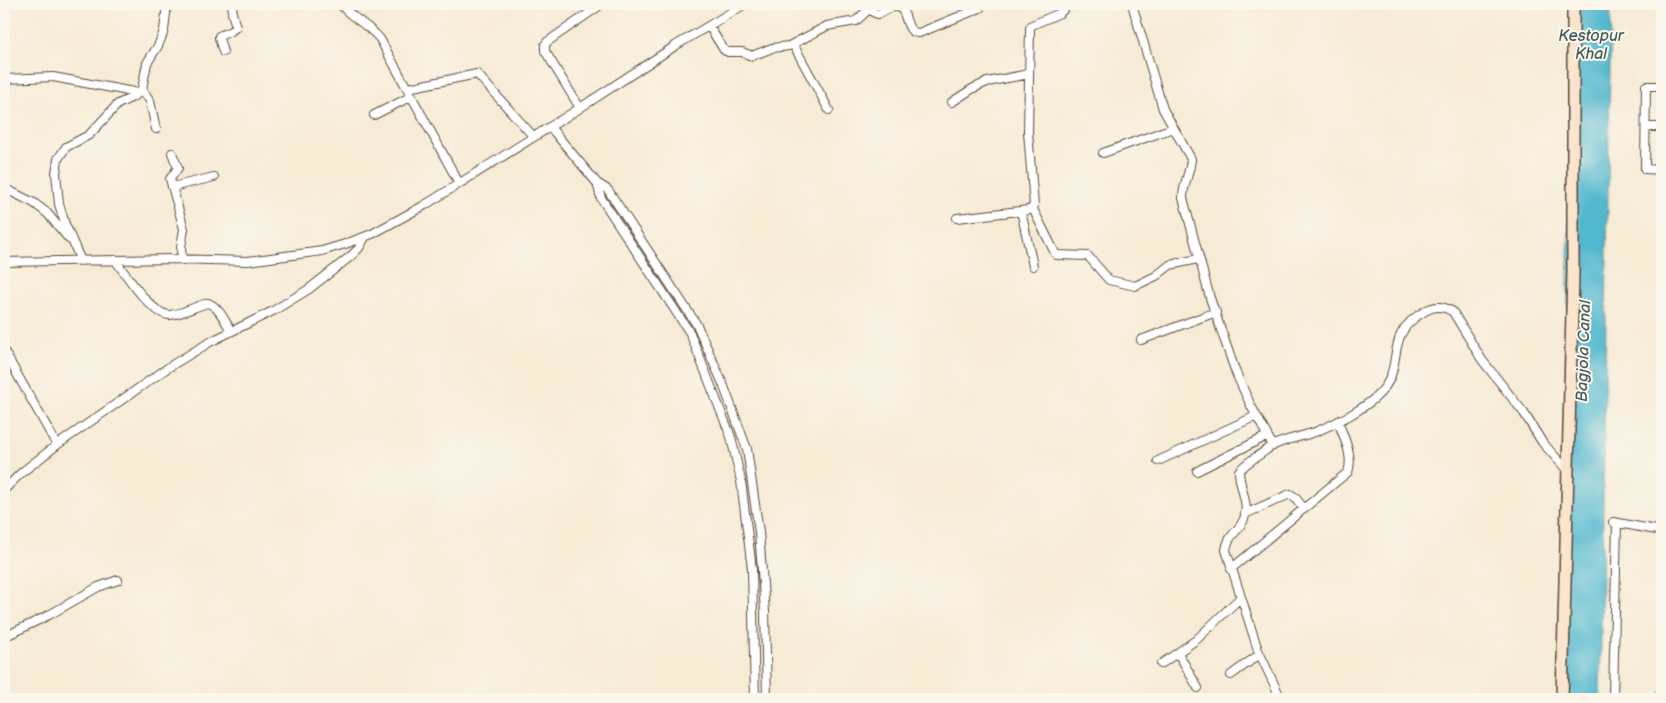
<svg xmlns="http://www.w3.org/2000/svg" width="1666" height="703" viewBox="0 0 1666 703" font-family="'Balsamiq Sans',sans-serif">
  <rect width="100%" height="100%" fill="#fbf7ec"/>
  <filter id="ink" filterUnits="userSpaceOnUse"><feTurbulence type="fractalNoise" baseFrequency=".02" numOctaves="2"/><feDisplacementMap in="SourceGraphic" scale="10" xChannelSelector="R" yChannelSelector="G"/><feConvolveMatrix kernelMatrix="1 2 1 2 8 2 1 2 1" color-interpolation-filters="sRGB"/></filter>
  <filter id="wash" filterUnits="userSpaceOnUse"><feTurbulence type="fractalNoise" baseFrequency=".0096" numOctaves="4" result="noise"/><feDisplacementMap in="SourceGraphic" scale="20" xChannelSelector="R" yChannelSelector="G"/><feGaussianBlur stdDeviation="1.12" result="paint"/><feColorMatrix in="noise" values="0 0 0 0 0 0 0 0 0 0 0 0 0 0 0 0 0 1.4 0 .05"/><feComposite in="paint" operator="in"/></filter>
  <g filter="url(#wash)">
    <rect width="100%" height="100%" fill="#f6ebd5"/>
    <!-- water -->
    <path fill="#51b8cf" stroke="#467176" d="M1572,4H1611L1600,699H1562Z"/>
  </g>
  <g filter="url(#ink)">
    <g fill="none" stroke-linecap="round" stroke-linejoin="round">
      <defs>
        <path id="street" d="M340,4C351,18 369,25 380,39L459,183
          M868,4L873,12L878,14C883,12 888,8 893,7C910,3 902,34 919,33L980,8
          M1132,4L1163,109L1191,159C1190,173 1183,184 1183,198L1210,298L1236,373L1251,406L1273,446
          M709,26L724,50L728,52H742L752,56L772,48L789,46L827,26L856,21L870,8
          M793,44L829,110
          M223,52L219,38V36L231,31L236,27L232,13L233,4
          M4,79L53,77L139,93
          M1662,86H1646L1645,169L1662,170
          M408,88L477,74L534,137
          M142,89L150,101L156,129
          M952,102L972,89L987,82L1029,74
          M580,108L545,51V45L547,42L602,4
          M374,115L412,96
          M550,127L597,183L608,190L697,325L723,384L747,449L759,532L765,611L767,699
          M1647,127H1662
          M172,153L178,168L170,179L184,229L181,247L182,260
          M1103,153L1173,128
          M597,183L601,198L690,333L731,437L741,481L752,569L755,699
          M172,187L214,177
          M4,188L34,203L47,213L69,239
          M1033,209L1056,255L1088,256L1109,280L1135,286L1156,276L1170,265L1198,259
          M1021,211L1033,266
          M957,218L1029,210L1034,206L1028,132L1030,28L1032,25L1060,13L1069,4
          M115,260C126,274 151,315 170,315C183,314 195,306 208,303C219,307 225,321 231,331
          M81,261L65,224L59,204L56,173L58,159L66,147L89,135L118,104L135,96L142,89L147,63L158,46L164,31L167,4
          M4,262L173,259L248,261L322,251L345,244L372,234L425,205L580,108L675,46L745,4
          M1141,340L1216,312
          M4,351L57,445
          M1158,461L1256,416
          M1197,471L1267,436
          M4,490L21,473L57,445L169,367L210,342L273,311L309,289L351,256L359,248L365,237
          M1245,514L1290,494L1295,497L1304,509
          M1613,522L1662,531
          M1231,569L1348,472C1354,456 1343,436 1338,421
          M4,637L49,615L98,587L118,580
          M1178,653L1198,688
          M1161,664L1196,640L1240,598
          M1231,675L1260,654
          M1281,699L1258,650L1226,550C1228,534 1239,532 1244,519C1250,504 1239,487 1239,471C1244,465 1249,462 1256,457C1261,454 1266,450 1272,446C1285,439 1301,437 1315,432C1335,424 1365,409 1380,393C1407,364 1381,336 1425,311C1435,305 1444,306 1453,312L1482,360L1524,413L1542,442L1567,470
          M1613,699L1617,523
          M1655,699L1662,691"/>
        <path id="secondary" d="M1562,699L1573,273V4"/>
      </defs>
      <!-- street casing -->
      <use href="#street" stroke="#574739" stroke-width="10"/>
      <!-- secondary casing -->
      <use href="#secondary" stroke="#574739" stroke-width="14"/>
      <!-- street -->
      <use href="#street" stroke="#fff" stroke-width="8"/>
      <!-- secondary -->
      <use href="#secondary" stroke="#fce5cf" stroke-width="11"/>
    </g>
  </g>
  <g text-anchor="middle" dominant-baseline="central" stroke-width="4" stroke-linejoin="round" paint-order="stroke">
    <!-- water labels -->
    <g font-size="16" font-style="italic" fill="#435c5c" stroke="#fbf7ec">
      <text x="1591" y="36">Kestopur<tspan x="1591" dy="18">Khal</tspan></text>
      <text transform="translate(1584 351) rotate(-88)">Bagjola Canal</text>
    </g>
  </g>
  <!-- margin -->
  <rect width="1666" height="703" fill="none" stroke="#fbf7ec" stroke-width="20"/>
</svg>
